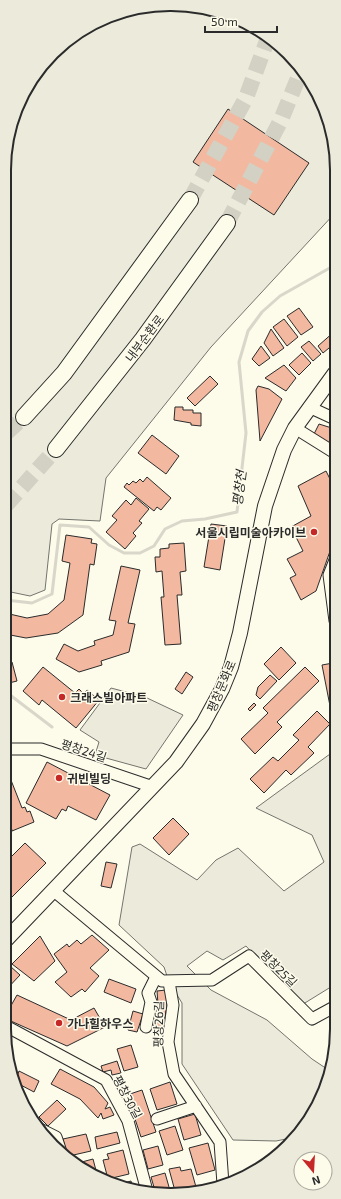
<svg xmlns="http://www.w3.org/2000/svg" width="341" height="1199" viewBox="0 0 341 1199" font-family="'Exo 2','Noto Sans KR',sans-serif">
  <rect width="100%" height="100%" fill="#fdfbea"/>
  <!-- green -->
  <path fill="#ecebdb" stroke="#74746e" d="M138,7H203L244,21L288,53L320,97L336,149L335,213L211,347L106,478L100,521L59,519L52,524L45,590L30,596L6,591L7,138L32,78L78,32Z
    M111,688L145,697L183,715L146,769L95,755L99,742L80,730Z
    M330,754L334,756V985L300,1006L246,946L223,960L207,951L187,966L211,990L267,1020L312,1059L330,1071L315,1112L291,1138L276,1141L233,1140L182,1064V1003L169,982L164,967L119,925L132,847L140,844L197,880L216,860L238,848L284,891L324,862L312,835L256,808Z"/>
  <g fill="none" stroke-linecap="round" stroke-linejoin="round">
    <!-- stream -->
    <path stroke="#d8d7c9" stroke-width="3" d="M6,600L32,603L52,594L60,525L89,527L109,545L124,553H140L154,546L165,529L182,521L205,519L237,512L246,433L239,362L248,331L262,312L280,296L335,265
      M5,696L10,695L52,727"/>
  </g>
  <!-- building -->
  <path fill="#f2b8a0" stroke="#2b2b2b" d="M228,109L309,163L274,215L193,162Z
    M335,289V298L330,292Z
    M299,308L313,327L301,335L287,316Z
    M284,319L298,337L287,346L273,327Z
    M271,329L284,348L273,356L264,343Z
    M335,331V343L323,353L318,346Z
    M309,341L321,354L313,361L301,347Z
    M261,346L270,358L259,366L252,359Z
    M302,353L311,363L299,375L289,365Z
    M284,365L296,378L286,391L265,378Z
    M210,376L218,384L195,406L187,398Z
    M258,386L269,389L282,399L260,441L256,390Z
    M175,407H183V410H193V413H201V426L191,425V423L174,420Z
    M319,424L335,429V447L314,434Z
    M152,435L179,456L166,474L138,453Z
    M326,471L332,483L335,482V537L316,591L301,600L290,578L296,575L287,559L303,551L291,527L311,516L298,486Z
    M147,477L171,498L161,510L157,507L154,511L124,487L127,483L129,485L133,481L136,483L140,479L143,482Z
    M136,498L149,509L139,521L142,523L133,533L136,536L125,549L106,532L117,520L112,516L126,500L131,505Z
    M211,524L227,526L220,570L204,567Z
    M66,535L92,539L91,543L97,544L94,565L90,564L83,615L58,633L26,638L5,634V613L27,618L48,614L64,600L70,563L62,561Z
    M184,543L186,571L180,572L182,595H177L181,644L165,645L161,597H164L162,571L156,572L155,557H160V549L169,548V544Z
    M121,566L140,570L128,623L135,624L129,652L101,661L102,665L79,672L56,659L64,644L78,651L95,645L94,641L113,635L116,621L109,620Z
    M281,647L296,663L279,680L264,664Z
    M12,662L17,681L5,684V664Z
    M333,663L335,705L330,706L322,665Z
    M43,667L75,693L79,689L84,694L87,690L99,700L76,728L42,700L39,705L23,691Z
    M305,667L319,681L277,722L282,727L255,754L241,739L268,713L263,708Z
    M186,672L193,677L182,694L175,689Z
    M270,675L277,681L260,699L256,695L258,687Z
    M254,703L256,705L250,711L248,709Z
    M335,710L334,721L331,711Z
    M317,711L330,724L308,747L314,753L291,775L286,770L264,793L250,779L273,757L278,761L299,740L293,735Z
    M47,762L110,795L96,820L68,806L66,811L62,809L56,819L26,803Z
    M5,765L22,808L25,807L27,812L30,811L34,822L12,831L11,826L5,828V816L7,814L5,808Z
    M173,818L189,834L169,855L153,838Z
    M25,843L46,863L4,905L5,863Z
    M106,862L117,864L111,888L101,886Z
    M92,935L109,950L90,968L99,976L85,992L82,989L71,997L55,982L67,972L54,954L67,944L69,947L77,940L81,944Z
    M40,936L55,961L34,981L12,964Z
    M10,966L20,975L4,992V972Z
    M109,979L136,989L131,1003L104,992Z
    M166,990L167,1006L162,1031L153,1029L158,1004L157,991Z
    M17,995L71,1020L94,1008L105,1027L67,1046L4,1018Z
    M133,1011L143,1014L137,1032L128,1030Z
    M131,1045L138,1067L124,1071L117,1049Z
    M117,1061L121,1073L112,1075L111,1070L103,1072L101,1066Z
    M60,1069L94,1087L108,1103L105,1109L110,1107L114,1115L103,1119L101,1113L98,1118L80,1099L51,1084Z
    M19,1071L39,1081L34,1092L15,1082Z
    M170,1082L177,1104L157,1110L150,1089Z
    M142,1090L156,1132L141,1137L127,1095Z
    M20,1098L29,1102L27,1108Z
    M57,1100L66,1109L48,1126L39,1117Z
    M195,1114L201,1135L184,1140L178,1119Z
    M175,1126L183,1150L167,1155L159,1131Z
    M117,1132L120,1143L97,1149L95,1137Z
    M86,1134L91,1151L69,1156L67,1155L63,1139Z
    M208,1143L215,1170L197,1175L189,1148Z
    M158,1146L163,1165L148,1169L143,1150Z
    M123,1150L129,1174L108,1179L103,1160L109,1159L107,1154Z
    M93,1159L98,1178L78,1163Z
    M180,1167L181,1171L191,1169L196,1187L175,1191L169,1169Z
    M165,1173L171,1194H156L151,1177Z
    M131,1181L133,1188L120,1184Z"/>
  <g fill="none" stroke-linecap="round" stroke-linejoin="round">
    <!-- highway-tunnel -->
    <path stroke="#d3d1c4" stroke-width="16" stroke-dasharray="16 8" stroke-linecap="butt" d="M190,200L246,98L268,38
      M227,223L281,120L301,71
      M6,433L24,417
      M6,505L56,449"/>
    <defs>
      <path id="minor" d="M309,407L335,419
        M295,428L335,453
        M335,621L329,575L335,560
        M5,749H41L153,787
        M54,891L162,981L212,980L249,956L312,1019L334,1007
        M169,982L173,1005L168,1042L174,1074L220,1142L223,1184
        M4,1025L106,1080L128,1121L147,1191
        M146,1027L151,1002L148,993L156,977
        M157,1119L196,1106
        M40,1129L56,1137L60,1149"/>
      <path id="major" d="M4,942L176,762L203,724L222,689L231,667L240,633L265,506L284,450L295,428L335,373"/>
      <path id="highway" d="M24,417L64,373L190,200
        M56,449L143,339L227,223"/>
    </defs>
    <!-- minor casing -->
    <use href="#minor" stroke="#2b2b2b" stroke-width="13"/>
    <!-- major casing -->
    <use href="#major" stroke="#2b2b2b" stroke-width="16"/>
    <!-- highway casing -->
    <use href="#highway" stroke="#2b2b2b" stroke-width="18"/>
    <!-- minor -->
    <use href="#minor" stroke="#fdfbea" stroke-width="11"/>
    <!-- major -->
    <use href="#major" stroke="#fdfbea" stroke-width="14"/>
    <!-- highway -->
    <use href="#highway" stroke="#fdfbea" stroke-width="16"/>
  </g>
  <!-- markers -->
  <g fill="#c62828" stroke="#fdfbea" stroke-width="1.5">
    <circle cx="314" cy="532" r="4"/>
    <circle cx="62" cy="697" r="4"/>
    <circle cx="59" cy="778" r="4"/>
    <circle cx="59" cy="1023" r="4"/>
  </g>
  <g text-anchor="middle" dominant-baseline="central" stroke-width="3" stroke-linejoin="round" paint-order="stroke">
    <!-- street labels -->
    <g font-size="12" fill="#2b2b2b" stroke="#fdfbea">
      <text transform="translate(144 338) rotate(-53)">내부순환로</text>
      <text transform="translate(221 686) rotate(-67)">평창문화로</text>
      <text transform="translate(84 750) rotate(18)">평창24길</text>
      <text transform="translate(279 968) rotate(45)">평창25길</text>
      <text transform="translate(158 1024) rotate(-89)">평창26길</text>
      <text transform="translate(128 1097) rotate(62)">평창30길</text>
    </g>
    <!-- poi labels -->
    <g font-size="12" font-weight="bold" fill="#2b2b2b" stroke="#fdfbea" text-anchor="start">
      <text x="306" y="532" text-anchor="end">서울시립미술아카이브</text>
      <text x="70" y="697">크래스빌아파트</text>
      <text x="67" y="778">귀빈빌딩</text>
      <text x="67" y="1023">가나힐하우스</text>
    </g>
    <!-- water labels -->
    <g font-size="13" font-style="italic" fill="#2b2b2b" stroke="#fdfbea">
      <text transform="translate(239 488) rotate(-83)">평창천</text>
    </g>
  </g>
  <!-- crop -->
  <path d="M0 0H341V1199H0ZM170 11H171A159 159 0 0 1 330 170V1029A159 159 0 0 1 171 1188H170A159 159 0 0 1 11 1029V170A159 159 0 0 1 170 11Z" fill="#eceadb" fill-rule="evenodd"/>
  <path fill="none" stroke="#2b2b2b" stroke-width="2" d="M170 11H171A159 159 0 0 1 330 170V1029A159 159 0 0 1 171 1188H170A159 159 0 0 1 11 1029V170A159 159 0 0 1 170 11Z"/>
  <!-- north arrow -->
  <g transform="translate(313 1171) rotate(162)"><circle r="19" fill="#fdfbea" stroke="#a9a89e"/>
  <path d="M0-3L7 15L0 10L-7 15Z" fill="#c62828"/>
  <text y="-6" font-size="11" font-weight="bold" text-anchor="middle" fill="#2b2b2b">N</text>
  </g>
  <!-- scale -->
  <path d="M205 26v6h72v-6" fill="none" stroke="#2b2b2b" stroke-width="2"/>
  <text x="211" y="26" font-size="12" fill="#2b2b2b" stroke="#fdfbea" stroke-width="3" paint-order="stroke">50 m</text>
</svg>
